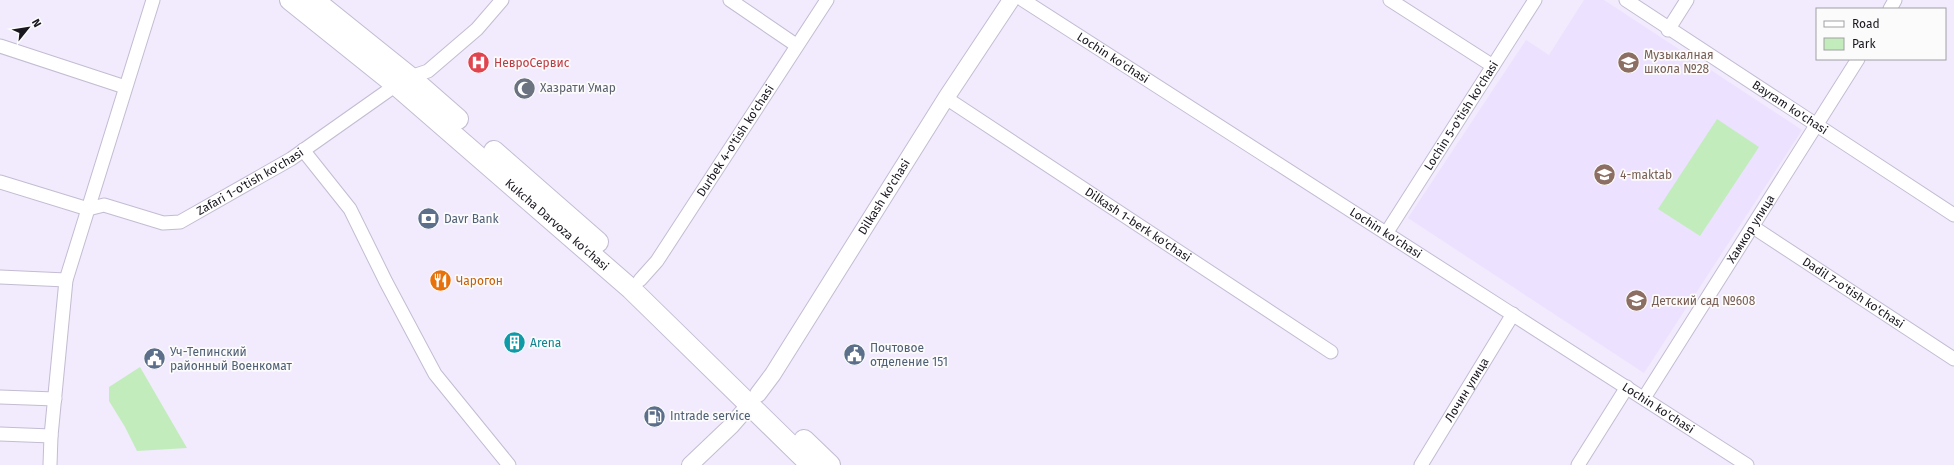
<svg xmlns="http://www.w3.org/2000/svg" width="1954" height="465" viewBox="0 0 1954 465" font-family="'Fira Sans',sans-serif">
  <rect width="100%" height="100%" fill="#f1ebfd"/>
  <!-- built -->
  <path fill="#ece1ff" d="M1584,0H1604L1802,130L1644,373L1408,218L1526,40L1549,55Z"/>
  <!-- green -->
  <path fill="#c3ecbd" d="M1717,119L1759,147L1700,236L1658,209Z
    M140,367L187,448L137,451L125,427L109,401V387Z"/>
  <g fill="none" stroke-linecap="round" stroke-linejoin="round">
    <defs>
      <g id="minor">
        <path d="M730,0L796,45"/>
        <path id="s1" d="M1023,0L1747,465"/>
        <path d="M1390,0L1493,66"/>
        <path id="s2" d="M1626,0L1954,215"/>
        <path d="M1890,9L1895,0"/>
        <path d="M1668,30L1687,0"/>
        <path d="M0,46L125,87"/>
        <path d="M410,77L428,71L477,29L502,0"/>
        <path id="s3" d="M946,98L1331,352"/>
        <path d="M303,150L350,209L386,282L435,374L509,465"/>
        <path id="s4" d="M0,182L88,209L104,205L163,223L180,222L291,159L396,85"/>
        <path id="s5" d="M1753,227L1954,359"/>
        <path id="s6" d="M1387,232L1535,0"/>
        <path d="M0,277L66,280"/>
        <path id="s7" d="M640,280L657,261L827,0"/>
        <path d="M0,397L55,399"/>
        <path id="s8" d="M1644,398L1858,59"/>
        <path d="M0,434L51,436"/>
        <path d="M50,465L51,436L66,280L153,0"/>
        <path id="s9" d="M1421,465L1513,314"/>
        <path d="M1578,465L1627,387"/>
      </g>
      <g id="tertiary">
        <path id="s10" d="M758,394L773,374L946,98L1011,0"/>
        <path d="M690,465L731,426L750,404"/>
      </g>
      <g id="primary">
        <path id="s11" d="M290,0L396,85L631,289L811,465"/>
        <path d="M314,0L410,77L458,119"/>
        <path d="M494,151L598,242"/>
        <path d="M804,440L830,465"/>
      </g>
    </defs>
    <!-- minor casing -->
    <use href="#minor" stroke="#c4bcd2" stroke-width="15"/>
    <!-- tertiary casing -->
    <use href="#tertiary" stroke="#c4bcd2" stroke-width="18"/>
    <!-- primary casing -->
    <use href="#primary" stroke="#c4bcd2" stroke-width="22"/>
    <!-- minor -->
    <use href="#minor" stroke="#fff" stroke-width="13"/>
    <!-- tertiary -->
    <use href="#tertiary" stroke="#fff" stroke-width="16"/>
    <!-- primary -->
    <use href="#primary" stroke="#fff" stroke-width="20"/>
  </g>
  <!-- icons -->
  <defs>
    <symbol id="school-disc" viewBox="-11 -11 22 22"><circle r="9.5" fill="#8d6e63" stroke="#fbfbfb"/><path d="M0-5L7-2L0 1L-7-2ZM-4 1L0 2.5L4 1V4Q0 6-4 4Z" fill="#fff"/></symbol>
    <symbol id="hospital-disc" viewBox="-11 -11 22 22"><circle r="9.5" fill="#e0444e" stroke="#fbfbfb"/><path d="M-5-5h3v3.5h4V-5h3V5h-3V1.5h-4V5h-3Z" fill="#fff"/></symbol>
    <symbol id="mosque-disc" viewBox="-11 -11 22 22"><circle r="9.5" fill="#6b7280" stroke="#fbfbfb"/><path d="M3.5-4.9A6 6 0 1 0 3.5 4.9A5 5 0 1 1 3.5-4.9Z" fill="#fff"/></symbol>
    <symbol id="bank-disc" viewBox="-11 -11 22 22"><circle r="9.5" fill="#5c6f8a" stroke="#fbfbfb"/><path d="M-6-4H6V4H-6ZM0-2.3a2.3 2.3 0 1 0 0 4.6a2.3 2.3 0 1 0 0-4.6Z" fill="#fff"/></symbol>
    <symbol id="restaurant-disc" viewBox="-11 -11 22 22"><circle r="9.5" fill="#e8710a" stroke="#fbfbfb"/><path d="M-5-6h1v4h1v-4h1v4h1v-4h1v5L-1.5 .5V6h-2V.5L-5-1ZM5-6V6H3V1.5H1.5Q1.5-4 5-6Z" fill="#fff"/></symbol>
    <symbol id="building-disc" viewBox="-11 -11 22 22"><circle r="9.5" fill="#0f9aa8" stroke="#fbfbfb"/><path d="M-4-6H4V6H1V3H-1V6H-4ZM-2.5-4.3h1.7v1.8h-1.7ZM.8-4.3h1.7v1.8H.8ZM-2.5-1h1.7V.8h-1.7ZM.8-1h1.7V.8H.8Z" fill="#fff"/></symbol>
    <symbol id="civic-disc" viewBox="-11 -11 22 22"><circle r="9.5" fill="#5c6f8a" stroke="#fbfbfb"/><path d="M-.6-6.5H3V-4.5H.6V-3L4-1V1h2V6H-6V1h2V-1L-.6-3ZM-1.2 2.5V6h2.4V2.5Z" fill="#fff"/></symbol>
    <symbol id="fuel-disc" viewBox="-11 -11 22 22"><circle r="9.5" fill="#5c6f8a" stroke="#fbfbfb"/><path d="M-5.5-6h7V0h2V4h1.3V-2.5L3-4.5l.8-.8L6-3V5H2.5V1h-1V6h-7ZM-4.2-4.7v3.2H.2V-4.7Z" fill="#fff"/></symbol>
  </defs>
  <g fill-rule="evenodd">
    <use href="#school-disc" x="1616" y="50" width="25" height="25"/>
    <use href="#hospital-disc" x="466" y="50" width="25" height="25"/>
    <use href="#mosque-disc" x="512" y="76" width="25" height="25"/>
    <use href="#school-disc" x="1592" y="162" width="25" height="25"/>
    <use href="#bank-disc" x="416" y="206" width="25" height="25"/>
    <use href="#restaurant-disc" x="428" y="268" width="25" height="25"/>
    <use href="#school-disc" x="1624" y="288" width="25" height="25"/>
    <use href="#building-disc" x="502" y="330" width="25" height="25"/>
    <use href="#civic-disc" x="842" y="342" width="25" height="25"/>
    <use href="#civic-disc" x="142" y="346" width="25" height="25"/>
    <use href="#fuel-disc" x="642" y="404" width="25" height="25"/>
  </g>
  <g text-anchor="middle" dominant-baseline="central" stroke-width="3.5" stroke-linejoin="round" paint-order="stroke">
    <!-- education labels -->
    <g font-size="12" fill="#785e54" stroke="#fbfbfb" text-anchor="start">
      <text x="1644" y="55">Музыкалная<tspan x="1644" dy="14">школа №28</tspan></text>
      <text x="1620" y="175">4-maktab</text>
      <text x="1652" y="301">Детский сад №608</text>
    </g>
    <!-- street labels -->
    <g font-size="12" fill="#1a171f" stroke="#fbfbfb">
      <text stroke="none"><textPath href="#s1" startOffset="107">Lochin ko'chasi</textPath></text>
      <text stroke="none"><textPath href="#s2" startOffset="196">Bayram ko'chasi</textPath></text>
      <text stroke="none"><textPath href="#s6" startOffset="138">Lochin 5-o'tish ko'chasi</textPath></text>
      <text stroke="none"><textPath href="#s7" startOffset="169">Durbek 4-o'tish ko'chasi</textPath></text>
      <text stroke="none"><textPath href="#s4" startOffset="268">Zafari 1-o'tish ko'chasi</textPath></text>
      <text stroke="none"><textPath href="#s10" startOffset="234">Dilkash ko'chasi</textPath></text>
      <text stroke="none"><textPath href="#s11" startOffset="349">Kukcha Darvoza ko'chasi</textPath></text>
      <text stroke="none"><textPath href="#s3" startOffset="230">Dilkash 1-berk ko'chasi</textPath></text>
      <text stroke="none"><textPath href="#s8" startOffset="200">Хамкор улица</textPath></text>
      <text stroke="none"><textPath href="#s1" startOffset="431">Lochin ko'chasi</textPath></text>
      <text stroke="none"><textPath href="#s5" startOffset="120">Dadil 7-o'tish ko'chasi</textPath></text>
      <text stroke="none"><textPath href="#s9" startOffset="88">Лочин улица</textPath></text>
      <text stroke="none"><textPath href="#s1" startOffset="755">Lochin ko'chasi</textPath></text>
    </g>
    <!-- health labels -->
    <g font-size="12" fill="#be3a42" stroke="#fbfbfb" text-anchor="start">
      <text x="494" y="63">НевроСервис</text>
    </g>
    <!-- worship labels -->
    <g font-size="12" fill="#5b616d" stroke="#fbfbfb" text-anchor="start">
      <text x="540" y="88">Хазрати Умар</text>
    </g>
    <!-- service labels -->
    <g font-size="12" fill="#4e5e75" stroke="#fbfbfb" text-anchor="start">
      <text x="444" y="219">Davr Bank</text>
      <text x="870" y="348">Почтовое<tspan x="870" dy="14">отделение 151</tspan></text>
      <text x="170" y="352">Уч-Тепинский<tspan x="170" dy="14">районный Военкомат</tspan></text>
      <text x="670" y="416">Intrade service</text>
    </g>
    <!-- food labels -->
    <g font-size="12" fill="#c56008" stroke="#fbfbfb" text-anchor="start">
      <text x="456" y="281">Чарогон</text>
    </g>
    <!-- culture labels -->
    <g font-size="12" fill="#0d838f" stroke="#fbfbfb" text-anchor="start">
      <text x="530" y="343">Arena</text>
    </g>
  </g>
  <!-- legend -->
  <rect x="1816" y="8" width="130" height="52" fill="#fbfbfb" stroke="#a1a0a3"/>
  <rect x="1824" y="21" width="20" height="6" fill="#ffffff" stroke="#a1a0a3"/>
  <text x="1852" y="28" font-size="12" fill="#1a171f">Road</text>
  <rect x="1824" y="38" width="20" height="12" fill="#c3ecbd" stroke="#a1a0a3"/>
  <text x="1852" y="48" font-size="12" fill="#1a171f">Park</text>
  <!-- north arrow -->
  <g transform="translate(28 28) rotate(60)" stroke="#fbfbfb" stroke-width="3" paint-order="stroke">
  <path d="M0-3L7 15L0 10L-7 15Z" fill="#1a171f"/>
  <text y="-6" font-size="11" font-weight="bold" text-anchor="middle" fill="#1a171f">N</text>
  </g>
</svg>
